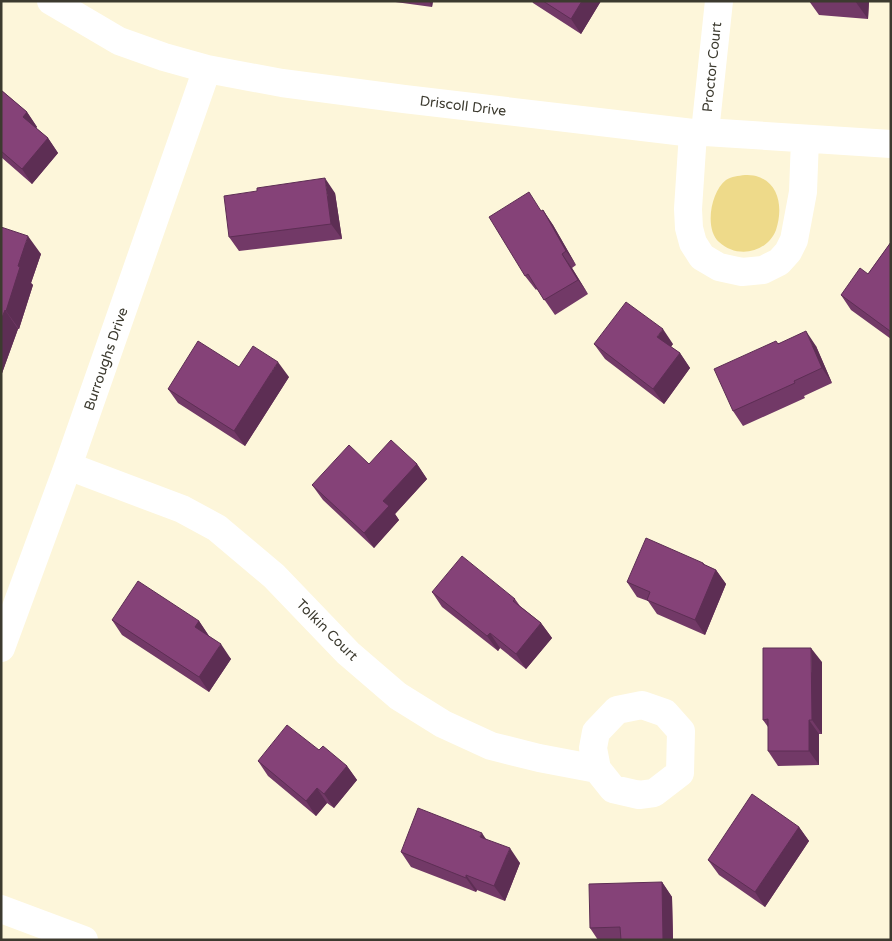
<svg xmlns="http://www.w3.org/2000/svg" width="892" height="941" viewBox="0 0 892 941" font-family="'Varela Round',sans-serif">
  <rect width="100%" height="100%" fill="#fdf6da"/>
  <!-- green -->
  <path fill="#eeda8a" d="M745,175C748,175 753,175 756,176C780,183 783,209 776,230C767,253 737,259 719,242C704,229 711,191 726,180C732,176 738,176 745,175Z"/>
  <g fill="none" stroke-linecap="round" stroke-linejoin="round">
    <!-- minor -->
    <path stroke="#fff" stroke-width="28" d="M51,1L119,41L164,57L207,69L282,83L404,99L693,133L705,132L891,144
      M705,132L719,1
      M693,133L688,209L689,228L693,243L702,257L719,267L742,272L763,270L779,262L788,252L794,240L803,192L805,139
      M68,466L182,509L217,528L274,576L348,653L398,696L443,724L491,746L539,758L597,769
      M1,648L68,466L207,69
      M642,705L665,713L681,731L680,773L654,793L639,795L613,789L597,769L593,748L596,732L617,710Z"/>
    <!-- tertiary -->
    <path stroke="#fff" stroke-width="28" d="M1,909L84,940"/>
  </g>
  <!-- wall -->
  <path fill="#723967" d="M388,1H433L432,7Z
    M532,1H601L581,34L533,3Z
    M809,1H869L868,19L819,15Z
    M1,90L27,112L37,127L36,128L48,138L58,153L32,184L1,157Z
    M335,193L342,239L239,251L229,237Z
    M543,210L553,225L576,265L572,268L588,294L555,315L537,289L536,290L525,276L542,211Z
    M1,227L41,254L31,283L33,285L19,329H18L1,376Z
    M891,242V339L851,310L841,295L868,274Z
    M778,343L816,346L832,383L804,396L805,398L743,426L733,411Z
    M594,344H673L671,347L680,353L690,368L664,404L605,359Z
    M239,367L289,377L245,446L178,403L168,389Z
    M369,464H417L427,479L395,514L399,520L374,548L323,500L312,485Z
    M703,563L705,565L716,570L726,584L705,635L657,614L648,601L637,597L627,582Z
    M432,592L515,599L520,606L541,623L552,638L526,669L500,648L498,651L442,607Z
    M112,620L199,621L209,636L231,659L209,692L122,635Z
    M822,662V734H819V765L778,766L768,751V727L763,720Z
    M319,750L347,766L357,780L334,808L327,803L316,816L268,776L258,761Z
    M799,827L809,841L765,907L719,875L708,860Z
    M486,839L520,863L505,901L477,890L476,892L411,867L401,852Z
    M662,882L672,897L673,940H598L590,928Z"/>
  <!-- shaded-wall -->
  <path fill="#5d2e54" d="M429,1H433L432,7Z
    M582,1H601L581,34L571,19Z
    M855,1H869L868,19Z
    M27,112L37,127L33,131L23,117Z
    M48,138L58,153L32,184L22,169Z
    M325,178L335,193L342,239L331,224Z
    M543,210L553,225L576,265L566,251Z
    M28,236L41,254L31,283L33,285L19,329L6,311L18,266Z
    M562,254L572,268L588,294L578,280Z
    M5,310L18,329L1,376V320Z
    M663,329L673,344L667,351L657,337Z
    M806,331L816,346L832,383L822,368Z
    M680,353L690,368L664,404L653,389Z
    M278,362L289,377L245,446L234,431Z
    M417,464L427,479L395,514L399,520L374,548L364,533L383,501Z
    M703,563L713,577L716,570L726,584L705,635L695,620Z
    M199,621L209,636L195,627Z
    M541,623L552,638L526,669L516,654Z
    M490,633L500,648L498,651L487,636Z
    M221,644L231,659L209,692L199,677Z
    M811,648L822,662V734L812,720Z
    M809,720L819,734V765L809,751Z
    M347,766L357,780L334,808L324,794Z
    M317,788L327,803L316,816L306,801Z
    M799,827L809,841L765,907L755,892Z
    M482,833L492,848L480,837Z
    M510,848L520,863L505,901L494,886Z
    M466,875L477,890L476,892L466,878Z
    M662,882L672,897L673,940H663Z"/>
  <!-- building -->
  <path fill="#854278" stroke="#5d2e54" d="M543,1H582L571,19Z
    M1,90L27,112L23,117L48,138L22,169L1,151Z
    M325,178L331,224L229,237L224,196L257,191V188Z
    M529,192L541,211L543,210L566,251L562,254L578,280L544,300L528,274L525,276L489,217Z
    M1,227L28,236L18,266L20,267L6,311L5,310L1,320Z
    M891,242V330L890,331L841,295L860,268L868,274Z
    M626,302L663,329L657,337L680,353L653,389L594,344Z
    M806,331L822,368L794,381L795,383L733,411L714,369L776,341L778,344Z
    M198,341L239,367L253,346L278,362L234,431L168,389Z
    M391,440L417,464L383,501L389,506L364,533L312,485L349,445L369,464Z
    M646,538L703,563V564L716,570L695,620L647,600L650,592L627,582Z
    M462,556L515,599L513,601L541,623L516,654L490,633L487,636L432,592Z
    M138,581L199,621L195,627L221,644L199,677L112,620Z
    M763,648H811L812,720H809V751H768V719L763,720Z
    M287,725L319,750L323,746L347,766L324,794L317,788L306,801L258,761Z
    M752,794L799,827L755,892L708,860Z
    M418,808L482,833L480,837L510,848L494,886L466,875V878L401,852Z
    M662,882L663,940H621L620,927L590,928L589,884Z"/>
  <g text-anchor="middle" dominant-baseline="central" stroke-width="5" stroke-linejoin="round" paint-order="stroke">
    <!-- street labels -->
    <g font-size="14" fill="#3c3a2f" stroke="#fff">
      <text transform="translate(712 67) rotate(-84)">Proctor Court</text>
      <text transform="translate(463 106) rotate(7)">Driscoll Drive</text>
      <text transform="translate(106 359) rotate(-71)">Burroughs Drive</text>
      <text transform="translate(327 630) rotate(45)">Tolkin Court</text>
    </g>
  </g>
  <!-- border -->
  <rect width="892" height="941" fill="none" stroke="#3c3a2f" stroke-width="5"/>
</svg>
